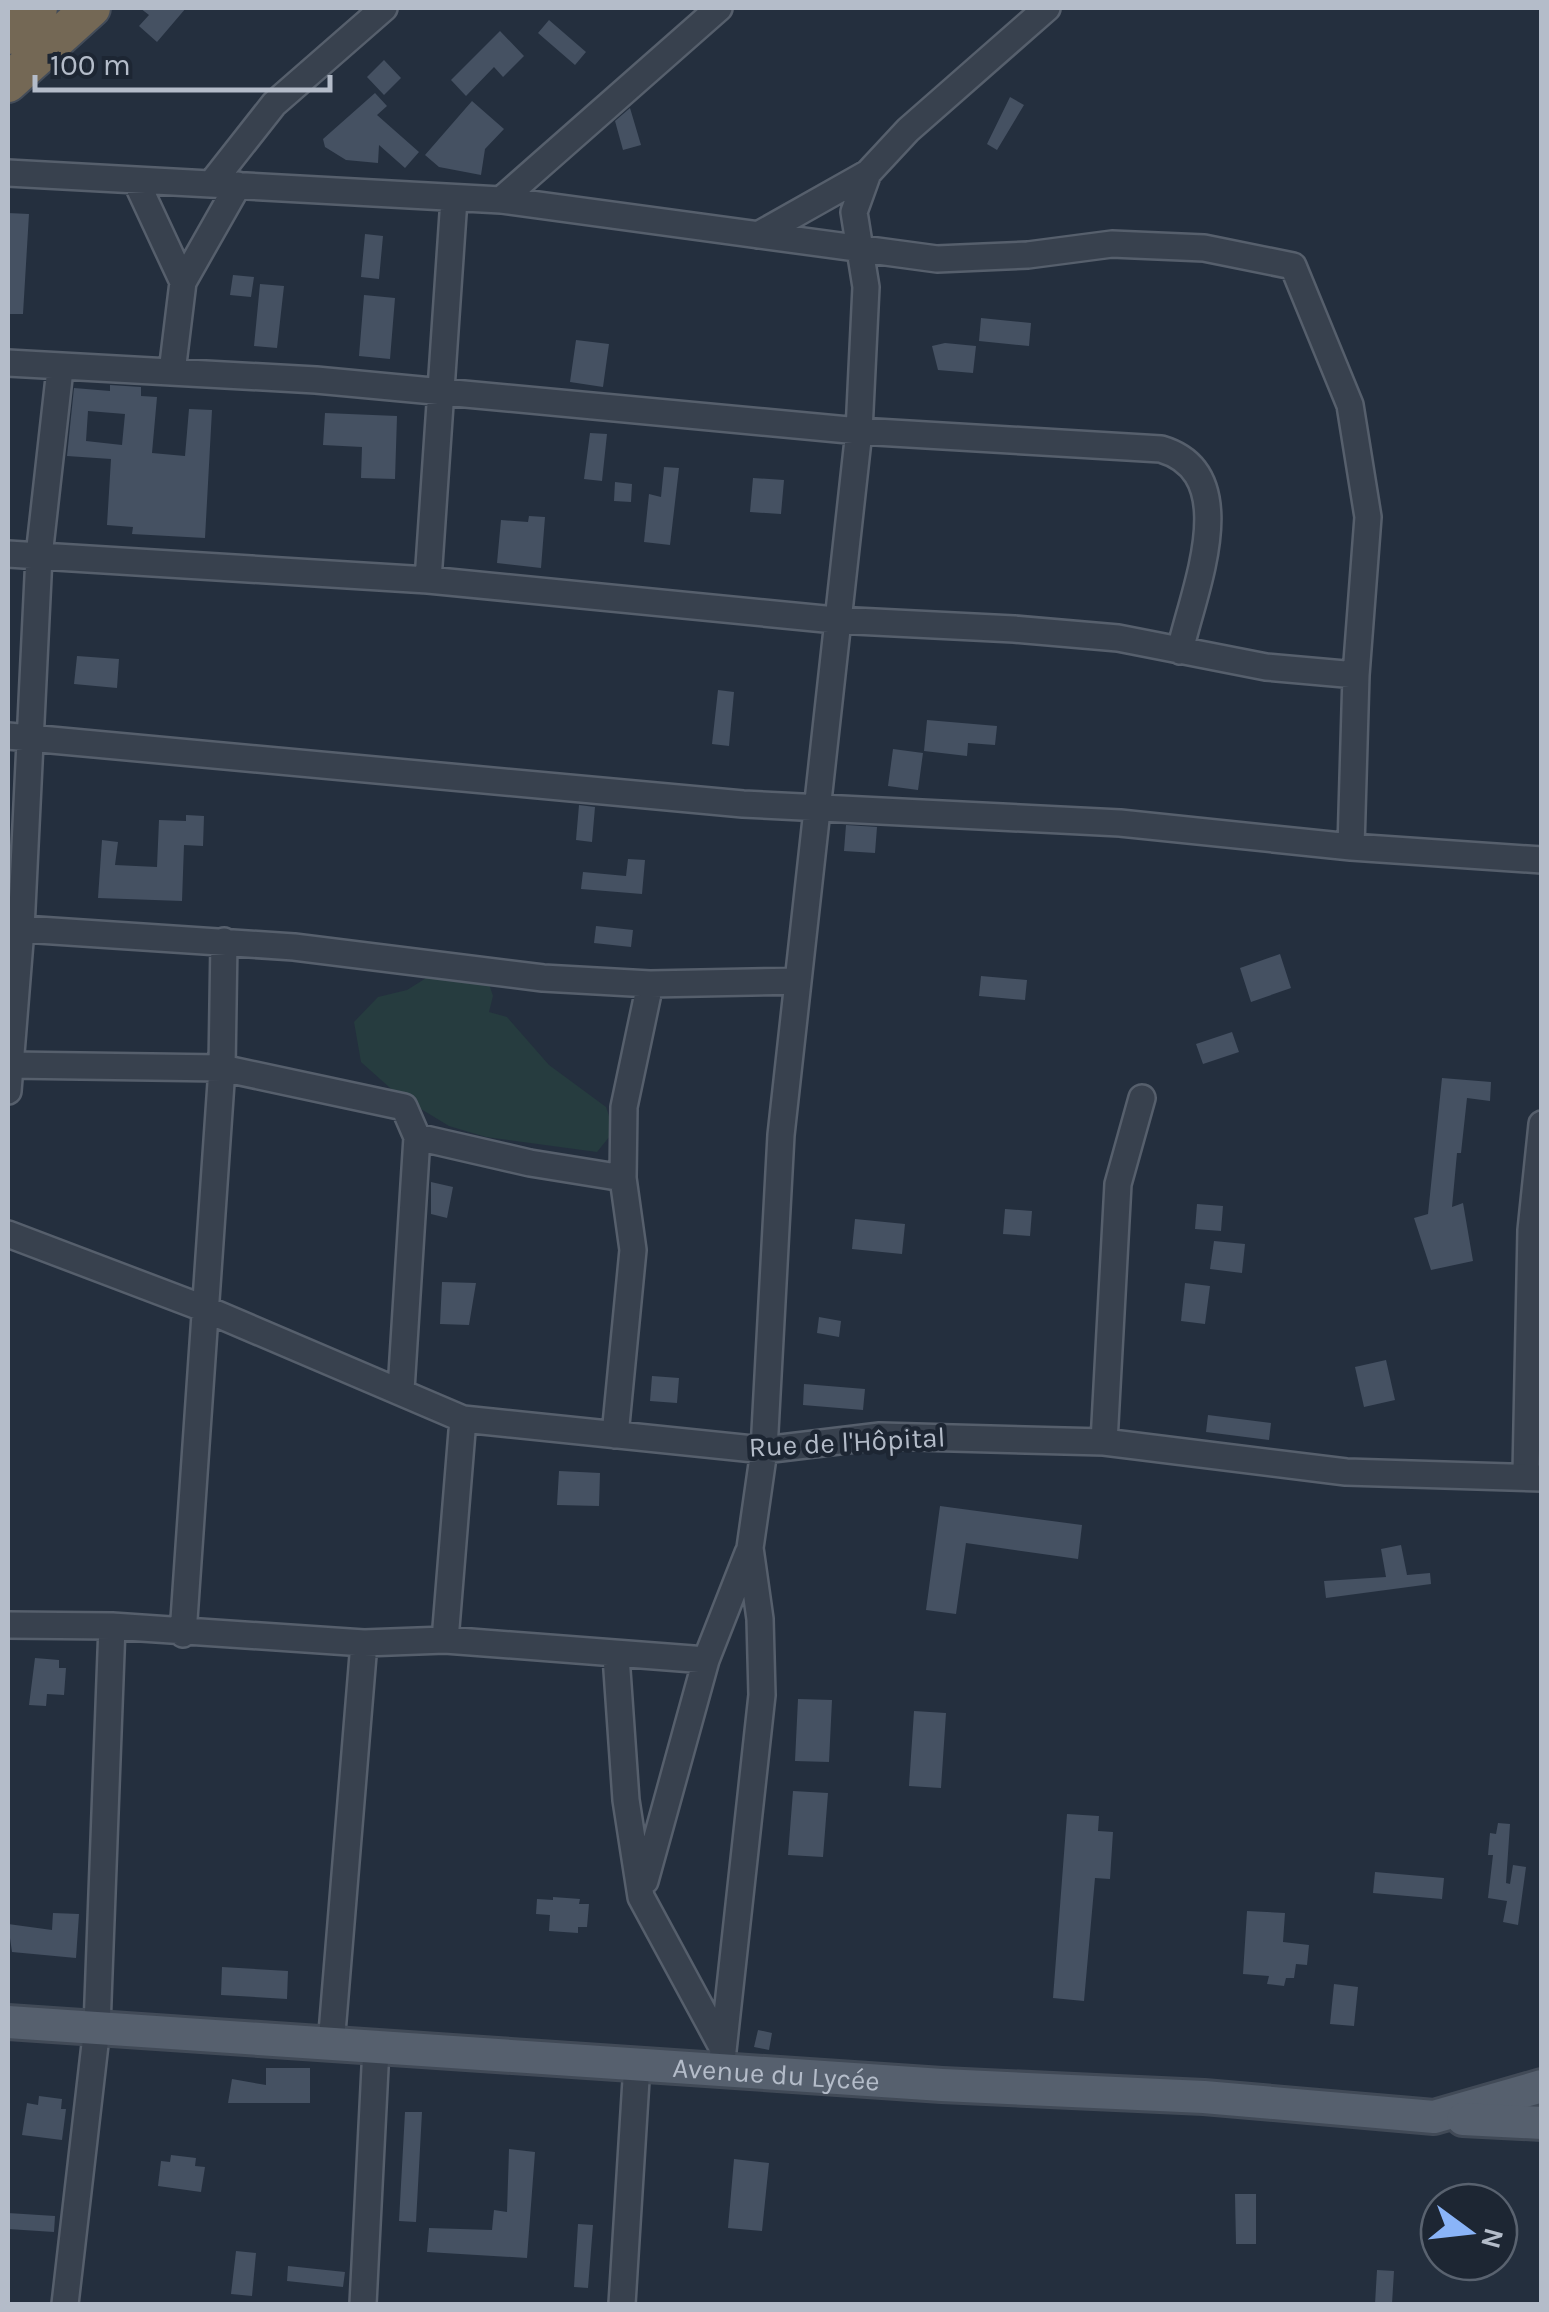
<svg xmlns="http://www.w3.org/2000/svg" width="1549" height="2312" viewBox="0 0 1549 2312" font-family="Karla,sans-serif">
  <rect width="100%" height="100%" fill="#242f3e"/>
  <!-- green -->
  <path fill="#263c3f" d="M439,970L488,981L493,996L489,1012L507,1017L549,1065L606,1107L614,1131L597,1152L486,1137L449,1126L398,1095L361,1062L354,1022L378,997L407,990Z"/>
  <!-- building -->
  <path fill="#455162" fill-rule="evenodd" d="M140,8H186L157,42L139,26L149,15Z
    M549,20L586,52L575,65L538,33Z
    M500,31L524,56L503,77L494,67L466,96L451,80Z
    M384,60L401,78L384,95L367,77Z
    M375,93L387,106L377,115L419,152L405,168L379,145L378,163L346,160L325,147L323,139Z
    M1010,97L1024,105L997,150L987,144Z
    M472,101L504,129L485,149L481,175L439,167L425,155Z
    M630,108L641,145L623,150L615,121Z
    M8,213L29,214L23,314H8Z
    M365,234L383,236L379,279L361,277Z
    M233,275L254,277L251,297L230,295Z
    M260,284L284,286L277,348L254,346Z
    M364,295L395,298L390,359L359,356Z
    M981,318L1031,323L1029,346L979,341Z
    M576,340L609,344L603,387L570,382Z
    M945,343L976,346L973,373L938,370L932,346Z
    M110,385L141,387V396L157,397L152,453L185,456L189,409L212,410L205,538L132,534L133,527L107,525L111,459L67,456L74,388L110,391ZM88,411L125,414L122,445L86,441Z
    M325,413L397,416L395,479L361,478L362,447L323,445Z
    M590,433L607,434L602,481L584,479Z
    M664,467L679,468L670,545L644,542L649,494L661,497Z
    M753,478L784,480L781,514L750,512Z
    M615,482L632,484L631,502L614,501Z
    M529,516L545,517L541,568L497,563L501,520L528,522Z
    M77,656L119,659L117,688L74,684Z
    M718,690L734,692L729,746L712,744Z
    M927,720L997,726L995,745L968,743L967,756L924,751Z
    M893,749L923,753L918,790L888,786Z
    M579,805L595,807L592,842L576,840Z
    M186,815L204,816L203,846L184,845L182,901L98,898L102,840L118,842L115,865L157,867L159,820L186,821Z
    M846,825L877,827L875,853L844,851Z
    M628,859L645,860L642,894L581,889L583,872L626,876Z
    M596,926L633,930L631,947L594,943Z
    M1280,954L1291,988L1251,1002L1240,968Z
    M981,976L1027,980L1025,1000L979,996Z
    M1232,1032L1239,1052L1203,1064L1196,1044Z
    M1442,1078L1491,1082L1490,1101L1467,1098L1461,1153H1457L1452,1207L1463,1203L1473,1261L1431,1270L1414,1218L1428,1214Z
    M431,1182L453,1187L447,1218L431,1214Z
    M1197,1204L1223,1206L1221,1231L1195,1229Z
    M1005,1209L1032,1211L1030,1236L1003,1234Z
    M855,1219L905,1224L902,1254L852,1249Z
    M1214,1241L1245,1244L1242,1273L1210,1269Z
    M442,1282L476,1283L469,1325L440,1324Z
    M1185,1283L1210,1286L1205,1324L1181,1321Z
    M819,1317L841,1321L839,1337L817,1333Z
    M1386,1360L1395,1400L1364,1407L1355,1367Z
    M652,1376L679,1378L677,1403L650,1401Z
    M804,1384L865,1389L863,1410L803,1405Z
    M1208,1415L1271,1423L1269,1440L1206,1432Z
    M559,1471L600,1473L599,1506L557,1505Z
    M940,1506L1082,1525L1078,1559L966,1543L956,1614L926,1610Z
    M1401,1545L1407,1575L1430,1573L1431,1584L1326,1598L1324,1581L1386,1577L1381,1549Z
    M35,1658L59,1660V1668H66L64,1695L47,1694L46,1706L29,1705Z
    M798,1699L832,1700L829,1762L795,1761Z
    M914,1711L946,1713L941,1788L909,1786Z
    M793,1791L828,1793L823,1857L788,1855Z
    M1067,1814L1099,1816L1098,1831L1113,1832L1110,1879L1095,1878L1084,2001L1053,1998Z
    M1498,1823L1510,1824L1506,1883L1510,1884L1513,1865L1526,1867L1518,1925L1503,1922L1507,1901L1488,1898L1493,1855H1488L1490,1833L1496,1834Z
    M1375,1872L1444,1878L1442,1899L1373,1893Z
    M553,1897L580,1899L579,1904H589L587,1927H578V1933L549,1931L550,1915L536,1914L537,1899L553,1900Z
    M1247,1911L1285,1913L1283,1942L1309,1945L1307,1965L1296,1964L1294,1978H1286L1284,1986L1267,1984L1269,1976L1243,1974Z
    M53,1913L79,1914L76,1958L12,1952L8,1924L52,1930Z
    M222,1967L288,1971L287,1999L221,1995Z
    M1334,1984L1358,1987L1354,2026L1330,2024Z
    M758,2030L772,2033L769,2050L754,2047Z
    M266,2068H310V2103H228L232,2079L266,2085Z
    M39,2096L62,2099L61,2109H66L62,2140L22,2135L27,2103L38,2105Z
    M405,2112H422L416,2222L399,2221Z
    M509,2149L535,2152L527,2258L427,2252L429,2228L492,2230L494,2210L507,2212Z
    M171,2155L196,2158L195,2166L205,2167L201,2192L158,2186L161,2161L170,2162Z
    M734,2159L769,2163L762,2231L728,2228Z
    M1235,2194H1256V2244H1236Z
    M8,2213L55,2216L54,2232L8,2229Z
    M578,2224L593,2225L588,2288L574,2287Z
    M236,2251L256,2253L252,2296L231,2294Z
    M288,2266L345,2272L343,2287L287,2281Z
    M1377,2270L1394,2271L1392,2304H1375Z"/>
  <g fill="none" stroke-linecap="round" stroke-linejoin="round">
    <defs>
      <path id="minor" d="M8,173L501,200L937,259L1028,255L1112,244L1204,248L1293,266L1350,405L1368,517L1356,675L1351,847
        M136,181L183,282
        M211,184L274,104L384,8
        M501,200L719,8
        M758,235L868,173
        M8,363L316,380L859,431L1161,449C1245,474 1193,591 1180,651
        M172,372L183,282L238,185
        M8,554L428,580L835,620L1014,629L1118,638L1266,667L1356,675
        M428,580L454,199
        M8,736L743,804L1120,823L1351,847L1542,860
        M8,928L294,947L543,978L650,984L797,981
        M10,1065L222,1068L404,1107L417,1137L530,1163L623,1178
        M8,1091L21,929L39,556L60,369
        M8,1234L203,1308L463,1419L764,1450L880,1436L1104,1442L1346,1472L1542,1478
        M401,1390L417,1137
        M615,1435L633,1250L623,1178L624,1107L650,984
        M1104,1442L1118,1184L1142,1098
        M1526,1474L1531,1230L1542,1124
        M8,1625L112,1626L364,1643L445,1640L706,1660
        M183,1634L222,1068L224,941
        M445,1640L463,1419
        M616,1656L626,1800L641,1897L721,2045
        M645,1881L706,1660L748,1553
        M331,2045L364,1643
        M721,2069L762,1695L760,1619L750,1548L764,1450L781,1135L859,431L866,287L854,212L868,173L908,130L1047,8
        M65,2304L97,2027L112,1626
        M363,2304L376,2048
        M622,2304L637,2064"/>
      <g id="major">
        <path id="s1" d="M8,2022L942,2085L1204,2097L1434,2117L1542,2086"/>
        <path d="M1463,2119L1542,2123"/>
      </g>
      <path id="highway" d="M8,35L38,8
        M8,83L91,8"/>
    </defs>
    <!-- minor casing -->
    <use href="#minor" stroke="#565f6c" stroke-width="30"/>
    <!-- major casing -->
    <use href="#major" stroke="#414a57" stroke-width="38"/>
    <!-- highway casing -->
    <use href="#highway" stroke="#434c59" stroke-width="42"/>
    <!-- minor -->
    <use href="#minor" stroke="#38414e" stroke-width="25"/>
    <!-- major -->
    <use href="#major" stroke="#56606e" stroke-width="32"/>
    <!-- highway -->
    <use href="#highway" stroke="#746855" stroke-width="38"/>
  </g>
  <g text-anchor="middle" dominant-baseline="central" stroke-width="9" stroke-linejoin="round" paint-order="stroke">
    <!-- street labels -->
    <g font-size="28" fill="#b4bcc9" stroke="#1d2633">
      <text transform="translate(847 1442) rotate(-3)">Rue de l'Hôpital</text>
      <text stroke="none"><textPath href="#s1" startOffset="770">Avenue du Lycée</textPath></text>
    </g>
  </g>
  <!-- border -->
  <rect width="1549" height="2312" fill="none" stroke="#b4bcc9" stroke-width="20"/>
  <!-- north arrow -->
  <g transform="translate(1469 2232) rotate(105)"><circle r="48" fill="#1d2633" stroke="#59626f" stroke-width="2.5"/>
  <path d="M0-8L18 38L0 25L-18 38Z" fill="#8ab4f8"/>
  <text y="-15" font-size="28" font-weight="bold" text-anchor="middle" fill="#b4bcc9">N</text>
  </g>
  <!-- scale -->
  <path d="M35 75v15h295v-15" fill="none" stroke="#b4bcc9" stroke-width="5"/>
  <text x="50" y="75" font-size="30" fill="#b4bcc9" stroke="#1d2633" stroke-width="8" paint-order="stroke">100 m</text>
</svg>
